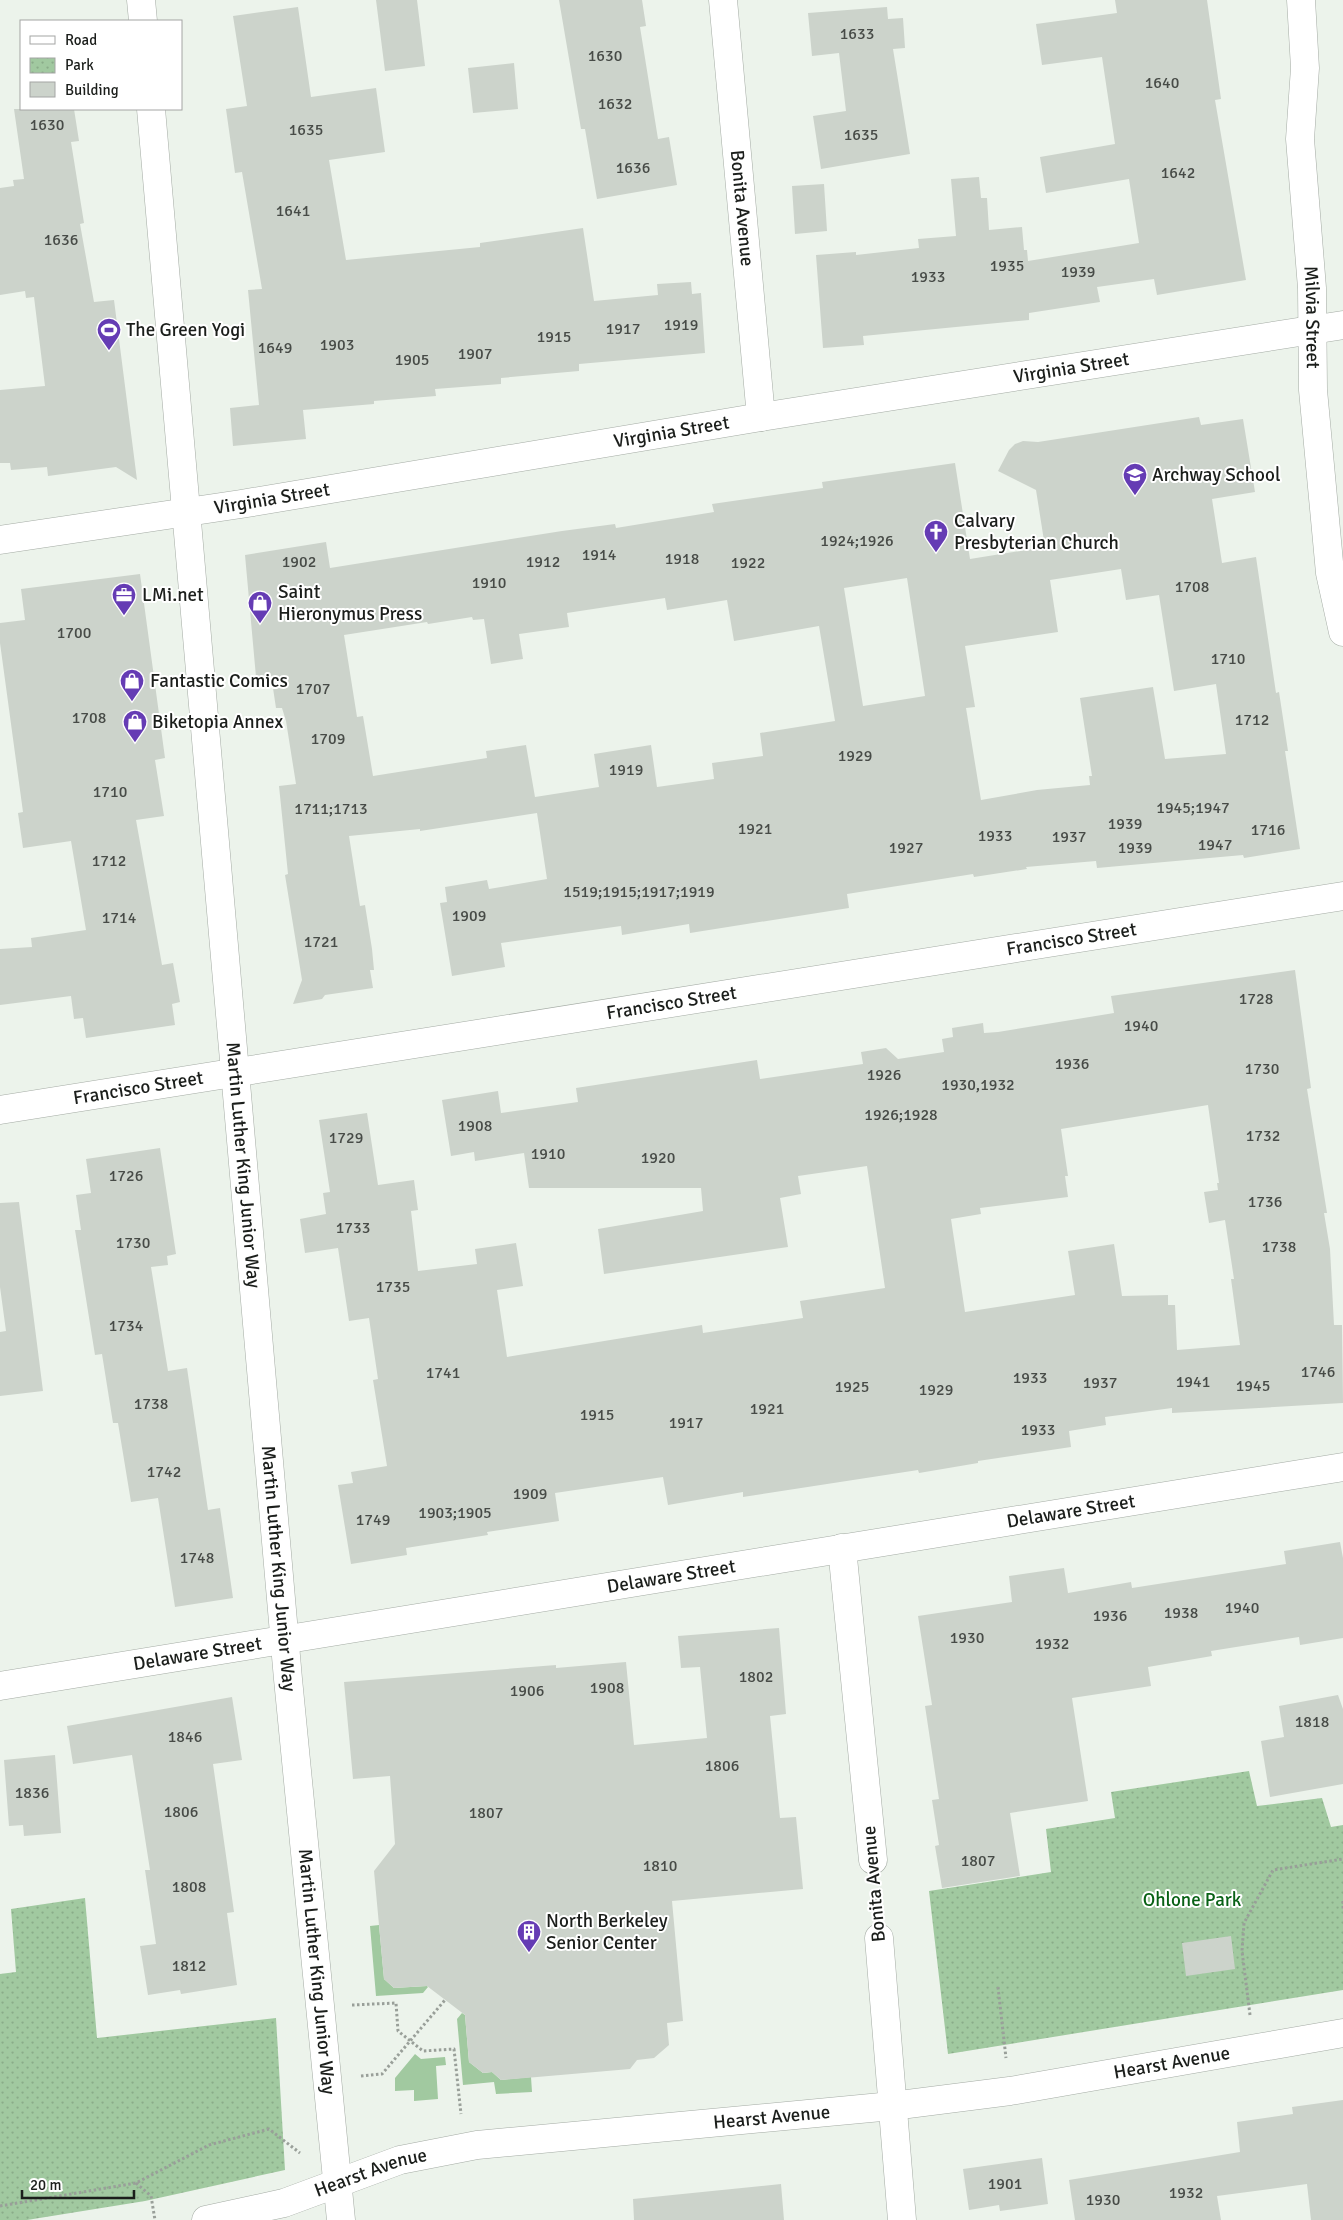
<svg xmlns="http://www.w3.org/2000/svg" width="1343" height="2220" viewBox="0 0 1343 2220" font-family="Signika,sans-serif">
  <defs>
    <pattern id="park-dots" width="8" height="8" patternUnits="userSpaceOnUse" patternTransform="scale(1.25)"><rect width="8" height="8" fill="#a1c9a0"/><path d="M2 2h.1M6 6h.1" fill="none" stroke="#8aac89" stroke-width="1.8" stroke-linecap="round"/></pattern>
  </defs>
  <rect width="100%" height="100%" fill="#ecf3eb"/>
  <!-- park -->
  <path fill="url(#park-dots)" d="M1249,1771L1257,1806L1322,1798L1331,1827L1343,1825V1990L948,2054L929,1891L1051,1872L1046,1829L1115,1818L1111,1792Z
    M85,1898L97,2038L276,2018L285,2170L145,2201L27,2220H0V1974L16,1972L11,1909Z"/>
  <!-- garden -->
  <path fill="#a1c9a0" d="M379,1925L384,1979L394,1988L427,1986L428,1987L423,1993L376,1996L370,1926Z
    M462,2013L465,2015L469,2062L483,2073L492,2072L501,2080L531,2077L532,2092L496,2094L494,2082L463,2085L457,2019Z
    M415,2054L421,2059L445,2057L446,2065L436,2066L438,2099L414,2101V2090L395,2091V2078Z"/>
  <!-- building -->
  <path fill="#ccd3cb" fill-rule="evenodd" d="M376,0H417L425,66L385,71Z
    M559,0H642L646,26L640,27L658,139L669,137L677,185L597,199L585,129H581Z
    M1115,0H1207L1221,99L1215,100L1246,280L1157,295L1154,279L1097,287L1100,302L1029,313V320L863,336L864,345L823,348L816,255L856,252V255L919,248L918,239L956,236L951,179L979,177L981,198H987L989,230L1022,227L1024,250H1027L1028,261L1139,243L1129,179L1046,193L1040,157L1115,144L1102,57L1042,65L1036,24L1117,13Z
    M298,7L311,97L376,88L385,152L329,160L346,260L480,247V243L583,228L594,301L658,295L657,284L691,282L692,294L701,293L705,353L579,364V371L501,378V384L435,389L436,396L374,401V404L303,410L306,439L233,446L230,408L259,405L248,290L262,289L242,172L235,173L226,109L247,106L233,16Z
    M887,7L888,19L903,18L905,48L893,49L910,154L821,169L813,116L846,111L839,53L812,56L808,13Z
    M514,63L518,109L473,113L468,68Z
    M14,109H74L79,141L71,142L84,223L80,224L94,302L114,300L137,480L116,467L48,476L47,467L11,470L10,463H0V390L45,386L34,297L26,298L25,291L0,295V188L14,186L13,180L24,179Z
    M824,184L827,231L795,234L792,186Z
    M1199,417L1201,425L1243,419L1255,492L1212,499L1222,563L1256,557L1276,693L1279,692L1288,751H1285L1300,849L1244,858L1243,855L1097,868L1096,861L1026,867L1027,869L974,877L973,874L847,894L849,908L690,933L689,924L622,935L621,926L501,943L505,967L452,976L440,903L447,902L445,887L487,880L489,889L547,879L537,813L420,831V829L349,836L360,906L365,905L372,949L374,970H370L373,988L325,995L322,999L293,1004L302,980L285,875L288,874L279,786L296,784L286,721L282,708H276L271,675L256,677L245,555L326,542L330,568L562,531L615,524L616,528L714,512L712,504L823,488L822,482L955,463L970,559L1045,547L1036,490L998,471L1009,450L1015,444L1023,441L1038,442ZM1121,569L1126,600L1159,595L1174,691L1216,684L1226,754L1165,759L1153,687L1080,698L1092,776H1089L1090,785L1037,790L981,800L966,708L975,707L965,646L1058,632L1050,580ZM907,578L925,696L863,706L844,588ZM665,598L667,610L727,600L734,641L819,626L835,721L760,733L763,756L712,763L714,779L657,787L651,745L594,754L599,787L535,797L526,745L486,751L487,758L373,776L363,716L357,717L344,635L427,622L428,624L472,617L473,620L484,619L491,664L523,659L519,634L569,627L567,613Z
    M140,574L165,758L155,760L164,816L136,820L162,965L173,963L180,1002L172,1004L175,1025L86,1038L83,1018L74,1019L71,996L0,1005V949L32,947L31,938L86,930L71,841L23,848L18,813L23,812L0,643V623L25,620L21,589Z
    M1295,970L1311,1088L1307,1089L1327,1213H1324L1330,1249L1334,1325H1342L1343,1403L1172,1413V1408L1105,1417L1106,1425L1069,1431L1071,1447L978,1461V1463L919,1473L918,1470L743,1497V1492L668,1505L663,1477L555,1493L559,1521L487,1532L488,1535L406,1548L407,1555L351,1564L338,1485L353,1483L351,1472L387,1466L373,1380L378,1379L369,1318L349,1321L338,1248L305,1253L300,1219L326,1214L323,1193L330,1192L319,1120L367,1113L378,1185L414,1180L418,1210L411,1211L418,1271L477,1264L475,1249L516,1243L523,1286L497,1290L507,1357L702,1325L703,1333L803,1318L800,1301L885,1288L867,1166L798,1176L801,1194L780,1198L788,1247L604,1274L598,1229L703,1211L701,1188H529L524,1153L475,1161L474,1152L451,1156L442,1100L498,1091L501,1113L578,1102L576,1088L757,1060L760,1079L863,1064L861,1052L886,1048L898,1059L944,1052L942,1039L953,1037L952,1028L983,1023L984,1033L998,1032L1114,1013L1111,996ZM1208,1105L1219,1183H1217L1218,1190L1204,1192L1209,1223L1225,1220L1234,1279H1231L1240,1345L1177,1350L1175,1305H1168V1295L1122,1296L1114,1244L1068,1251L1075,1295L965,1312L951,1219L981,1214L980,1208L1068,1197L1065,1176H1068L1061,1129Z
    M160,1148L176,1254L167,1256L168,1265L151,1267L168,1371L187,1368L208,1510L220,1508L233,1598L175,1607L158,1498L131,1502L118,1423H113L102,1354L95,1355L75,1230H81L76,1195L91,1193L86,1159Z
    M19,1202L43,1391L0,1396V1332L6,1331L0,1287V1203Z
    M1340,1542L1343,1558V1638L1300,1645L1299,1637L1211,1651L1212,1656L1148,1667L1151,1686L1072,1698L1088,1801L1010,1813L1020,1876L942,1888L935,1846L939,1845L932,1800L939,1799L925,1706L932,1705L918,1616L1012,1602L1009,1576L1064,1568L1068,1593L1131,1582L1132,1588L1286,1564L1284,1551Z
    M779,1628L786,1714L770,1716L780,1818L796,1817L803,1889L672,1901L683,2021L667,2023L669,2045L654,2058L637,2060L630,2069L501,2080L492,2072L483,2073L469,2062L465,2015L427,1986L394,1988L384,1979L374,1871L395,1844L390,1776L353,1779L344,1682L556,1665V1668L626,1662L634,1745L707,1738L700,1667L681,1668L678,1636Z
    M1338,1695L1343,1709V1784L1270,1797L1261,1741L1284,1737L1279,1706Z
    M232,1697L242,1760L213,1764L234,1912L227,1913L237,1985L181,1994L180,1990L148,1995L140,1946L156,1944L145,1870H150L132,1755L73,1764L67,1726Z
    M55,1755L61,1833L24,1836L23,1825L9,1826L4,1760Z
    M1231,1936L1235,1969L1186,1976L1182,1943Z
    M1343,2100V2220H1311L1307,2184L1217,2196L1221,2220H1075L1069,2180L1240,2152L1237,2122L1293,2114L1292,2107Z
    M1042,2158L1048,2204L1000,2211L999,2205L969,2210L963,2169Z
    M781,2184L784,2220H634L633,2199Z"/>
  <g fill="none" stroke-linecap="round" stroke-linejoin="round">
    <defs>
      <g id="minor">
        <path d="M141,0L143,21"/>
        <path id="s1" d="M723,0L761,417"/>
        <path id="s2" d="M1301,0L1305,68L1300,139L1312,288L1313,390L1330,573L1343,632"/>
        <path id="s3" d="M151,109L288,1679L341,2220"/>
        <path id="s4" d="M0,540L241,504L761,417L1343,325"/>
        <path id="s5" d="M0,1110L1343,896"/>
        <path d="M842,1548L873,1860"/>
        <path id="s6" d="M0,1686L1343,1467"/>
        <path d="M879,1938L902,2220"/>
        <path id="s7" d="M206,2220L284,2203L400,2160L477,2145L892,2106L1010,2091L1343,2033"/>
      </g>
    </defs>
    <!-- minor casing -->
    <use href="#minor" stroke="#a4aba4" stroke-width="29"/>
    <!-- path -->
    <path stroke="#999f99" stroke-width="3" stroke-dasharray="2.5 2.5" stroke-linecap="butt" d="M875,1893L876,1906
      M1343,1901V1910
      M998,1987L1006,2058
      M352,2005L396,2003L398,2031L423,2051L454,2049L461,2114
      M1250,2015L1242,1951L1244,1923L1273,1870L1343,1859
      M361,2076L382,2074L445,2000
      M136,2183L151,2196L155,2220
      M0,2206L136,2183L209,2145L269,2129L300,2153"/>
    <!-- minor -->
    <use href="#minor" stroke="#fff" stroke-width="28"/>
  </g>
  <!-- icons -->
  <defs>
    <symbol id="stadium-pin" viewBox="-11 -11 22 30"><path d="M0 17L-7.5 6A9.5 9.5 0 1 1 7.5 6Z" fill="#653cb4" stroke="#fff"/><path d="M0-5a6.5 5 0 1 0 0 10a6.5 5 0 1 0 0-10ZM-3.5-1.8h7v3.6h-7Z" fill="#fff"/></symbol>
    <symbol id="school-pin" viewBox="-11 -11 22 30"><path d="M0 17L-7.5 6A9.5 9.5 0 1 1 7.5 6Z" fill="#653cb4" stroke="#fff"/><path d="M0-5L7-2L0 1L-7-2ZM-4 1L0 2.5L4 1V4Q0 6-4 4Z" fill="#fff"/></symbol>
    <symbol id="church-pin" viewBox="-11 -11 22 30"><path d="M0 17L-7.5 6A9.5 9.5 0 1 1 7.5 6Z" fill="#653cb4" stroke="#fff"/><path d="M-1.2-6h2.4v3.5h3.3v2.4h-3.3V6h-2.4V-.1h-3.3v-2.4h3.3Z" fill="#fff"/></symbol>
    <symbol id="office-pin" viewBox="-11 -11 22 30"><path d="M0 17L-7.5 6A9.5 9.5 0 1 1 7.5 6Z" fill="#653cb4" stroke="#fff"/><path d="M-6-3h4V-5.5h4V-3h4V5H-6ZM-1-4.5V-3h2v-1.5ZM-6 0V1H6V0Z" fill="#fff"/></symbol>
    <symbol id="shop-pin" viewBox="-11 -11 22 30"><path d="M0 17L-7.5 6A9.5 9.5 0 1 1 7.5 6Z" fill="#653cb4" stroke="#fff"/><path d="M-5-2.5h2.3a2.7 3.5 0 0 1 5.4 0H5L5.5 6h-11ZM-1.5-2.5h3a1.5 2.3 0 0 0-3 0Z" fill="#fff"/></symbol>
    <symbol id="building-pin" viewBox="-11 -11 22 30"><path d="M0 17L-7.5 6A9.5 9.5 0 1 1 7.5 6Z" fill="#653cb4" stroke="#fff"/><path d="M-4-6H4V6H1V3H-1V6H-4ZM-2.5-4.3h1.7v1.8h-1.7ZM.8-4.3h1.7v1.8H.8ZM-2.5-1h1.7V.8h-1.7ZM.8-1h1.7V.8H.8Z" fill="#fff"/></symbol>
  </defs>
  <g fill-rule="evenodd">
    <use href="#stadium-pin" x="95" y="316" width="28" height="38"/>
    <use href="#school-pin" x="1121" y="461" width="28" height="38"/>
    <use href="#church-pin" x="922" y="518" width="28" height="38"/>
    <use href="#office-pin" x="110" y="581" width="28" height="38"/>
    <use href="#shop-pin" x="246" y="589" width="28" height="38"/>
    <use href="#shop-pin" x="118" y="667" width="28" height="38"/>
    <use href="#shop-pin" x="121" y="708" width="28" height="38"/>
    <use href="#building-pin" x="515" y="1918" width="28" height="38"/>
  </g>
  <g text-anchor="middle" dominant-baseline="central" stroke-width="4" stroke-linejoin="round" paint-order="stroke">
    <!-- number labels -->
    <g font-size="16" fill="#474b47">
      <text x="857" y="34">1633</text>
      <text x="605" y="56">1630</text>
      <text x="1162" y="83">1640</text>
      <text x="615" y="104">1632</text>
      <text x="47" y="125">1630</text>
      <text x="306" y="130">1635</text>
      <text x="861" y="135">1635</text>
      <text x="633" y="168">1636</text>
      <text x="1178" y="173">1642</text>
      <text x="293" y="211">1641</text>
      <text x="61" y="240">1636</text>
      <text x="1007" y="266">1935</text>
      <text x="1078" y="272">1939</text>
      <text x="928" y="277">1933</text>
      <text x="681" y="325">1919</text>
      <text x="623" y="329">1917</text>
      <text x="554" y="337">1915</text>
      <text x="337" y="345">1903</text>
      <text x="275" y="348">1649</text>
      <text x="475" y="354">1907</text>
      <text x="412" y="360">1905</text>
      <text x="857" y="541">1924;1926</text>
      <text x="599" y="555">1914</text>
      <text x="682" y="559">1918</text>
      <text x="299" y="562">1902</text>
      <text x="543" y="562">1912</text>
      <text x="748" y="563">1922</text>
      <text x="489" y="583">1910</text>
      <text x="1192" y="587">1708</text>
      <text x="74" y="633">1700</text>
      <text x="1228" y="659">1710</text>
      <text x="313" y="689">1707</text>
      <text x="89" y="718">1708</text>
      <text x="1252" y="720">1712</text>
      <text x="328" y="739">1709</text>
      <text x="855" y="756">1929</text>
      <text x="626" y="770">1919</text>
      <text x="110" y="792">1710</text>
      <text x="1193" y="808">1945;1947</text>
      <text x="331" y="809">1711;1713</text>
      <text x="1125" y="824">1939</text>
      <text x="755" y="829">1921</text>
      <text x="1268" y="830">1716</text>
      <text x="995" y="836">1933</text>
      <text x="1069" y="837">1937</text>
      <text x="1215" y="845">1947</text>
      <text x="906" y="848">1927</text>
      <text x="1135" y="848">1939</text>
      <text x="109" y="861">1712</text>
      <text x="639" y="892">1519;1915;1917;1919</text>
      <text x="469" y="916">1909</text>
      <text x="119" y="918">1714</text>
      <text x="321" y="942">1721</text>
      <text x="1256" y="999">1728</text>
      <text x="1141" y="1026">1940</text>
      <text x="1072" y="1064">1936</text>
      <text x="1262" y="1069">1730</text>
      <text x="884" y="1075">1926</text>
      <text x="978" y="1085">1930,1932</text>
      <text x="901" y="1115">1926;1928</text>
      <text x="475" y="1126">1908</text>
      <text x="1263" y="1136">1732</text>
      <text x="346" y="1138">1729</text>
      <text x="548" y="1154">1910</text>
      <text x="658" y="1158">1920</text>
      <text x="126" y="1176">1726</text>
      <text x="1265" y="1202">1736</text>
      <text x="353" y="1228">1733</text>
      <text x="133" y="1243">1730</text>
      <text x="1279" y="1247">1738</text>
      <text x="393" y="1287">1735</text>
      <text x="126" y="1326">1734</text>
      <text x="1318" y="1372">1746</text>
      <text x="443" y="1373">1741</text>
      <text x="1030" y="1378">1933</text>
      <text x="1193" y="1382">1941</text>
      <text x="1100" y="1383">1937</text>
      <text x="1253" y="1386">1945</text>
      <text x="852" y="1387">1925</text>
      <text x="936" y="1390">1929</text>
      <text x="151" y="1404">1738</text>
      <text x="767" y="1409">1921</text>
      <text x="597" y="1415">1915</text>
      <text x="686" y="1423">1917</text>
      <text x="1038" y="1430">1933</text>
      <text x="164" y="1472">1742</text>
      <text x="530" y="1494">1909</text>
      <text x="455" y="1513">1903;1905</text>
      <text x="373" y="1520">1749</text>
      <text x="197" y="1558">1748</text>
      <text x="1242" y="1608">1940</text>
      <text x="1181" y="1613">1938</text>
      <text x="1110" y="1616">1936</text>
      <text x="967" y="1638">1930</text>
      <text x="1052" y="1644">1932</text>
      <text x="756" y="1677">1802</text>
      <text x="607" y="1688">1908</text>
      <text x="527" y="1691">1906</text>
      <text x="1312" y="1722">1818</text>
      <text x="185" y="1737">1846</text>
      <text x="722" y="1766">1806</text>
      <text x="32" y="1793">1836</text>
      <text x="181" y="1812">1806</text>
      <text x="486" y="1813">1807</text>
      <text x="978" y="1861">1807</text>
      <text x="660" y="1866">1810</text>
      <text x="189" y="1887">1808</text>
      <text x="189" y="1966">1812</text>
      <text x="1005" y="2184">1901</text>
      <text x="1186" y="2193">1932</text>
      <text x="1103" y="2200">1930</text>
    </g>
    <!-- street labels -->
    <g font-size="19" fill="#1b1e1b" stroke="#fff">
      <text stroke="none"><textPath href="#s1" startOffset="209">Bonita Avenue</textPath></text>
      <text stroke="none"><textPath href="#s2" startOffset="318">Milvia Street</textPath></text>
      <text stroke="none"><textPath href="#s4" startOffset="1085">Virginia Street</textPath></text>
      <text stroke="none"><textPath href="#s4" startOffset="680">Virginia Street</textPath></text>
      <text stroke="none"><textPath href="#s4" startOffset="275">Virginia Street</textPath></text>
      <text stroke="none"><textPath href="#s5" startOffset="1085">Francisco Street</textPath></text>
      <text stroke="none"><textPath href="#s5" startOffset="680">Francisco Street</textPath></text>
      <text stroke="none"><textPath href="#s5" startOffset="140">Francisco Street</textPath></text>
      <text stroke="none"><textPath href="#s3" startOffset="1060">Martin Luther King Junior Way</textPath></text>
      <text stroke="none"><textPath href="#s6" startOffset="1085">Delaware Street</textPath></text>
      <text stroke="none"><textPath href="#s3" startOffset="1465">Martin Luther King Junior Way</textPath></text>
      <text stroke="none"><textPath href="#s6" startOffset="680">Delaware Street</textPath></text>
      <text stroke="none"><textPath href="#s6" startOffset="200">Delaware Street</textPath></text>
      <text transform="translate(874 1884) rotate(-95)">Bonita Avenue</text>
      <text stroke="none"><textPath href="#s3" startOffset="1870">Martin Luther King Junior Way</textPath></text>
      <text stroke="none"><textPath href="#s7" startOffset="982">Hearst Avenue</textPath></text>
      <text stroke="none"><textPath href="#s7" startOffset="578">Hearst Avenue</textPath></text>
      <text stroke="none"><textPath href="#s7" startOffset="172">Hearst Avenue</textPath></text>
    </g>
    <!-- poi labels -->
    <g font-size="19" fill="#1b1e1b" stroke="#fff" text-anchor="start">
      <text x="126" y="330">The Green Yogi</text>
      <text x="1152" y="475">Archway School</text>
      <text x="954" y="521">Calvary<tspan x="954" dy="22">Presbyterian Church</tspan></text>
      <text x="278" y="592">Saint<tspan x="278" dy="22">Hieronymus Press</tspan></text>
      <text x="142" y="595">LMi.net</text>
      <text x="150" y="681">Fantastic Comics</text>
      <text x="152" y="722">Biketopia Annex</text>
      <text x="546" y="1921">North Berkeley<tspan x="546" dy="22">Senior Center</tspan></text>
    </g>
    <!-- park labels -->
    <g font-size="19" fill="#086115" stroke="#fff">
      <text x="1192" y="1900">Ohlone Park</text>
    </g>
  </g>
  <!-- legend -->
  <rect x="20" y="20" width="162" height="90" fill="#ffffff" stroke="#a4a5a4"/>
  <rect x="30" y="36" width="25" height="8" fill="#ffffff" stroke="#a4a5a4"/>
  <text x="65" y="45" font-size="15" fill="#1b1e1b">Road</text>
  <rect x="30" y="58" width="25" height="15" fill="url(#park-dots)" stroke="#a4a5a4"/>
  <text x="65" y="70" font-size="15" fill="#1b1e1b">Park</text>
  <rect x="30" y="82" width="25" height="15" fill="#ccd3cb" stroke="#a4a5a4"/>
  <text x="65" y="95" font-size="15" fill="#1b1e1b">Building</text>
  <!-- scale -->
  <path d="M22 2190v8h112v-8" fill="none" stroke="#1b1e1b" stroke-width="2.5"/>
  <text x="30" y="2190" font-size="15" fill="#1b1e1b" stroke="#ffffff" stroke-width="4" paint-order="stroke">20 m</text>
</svg>
